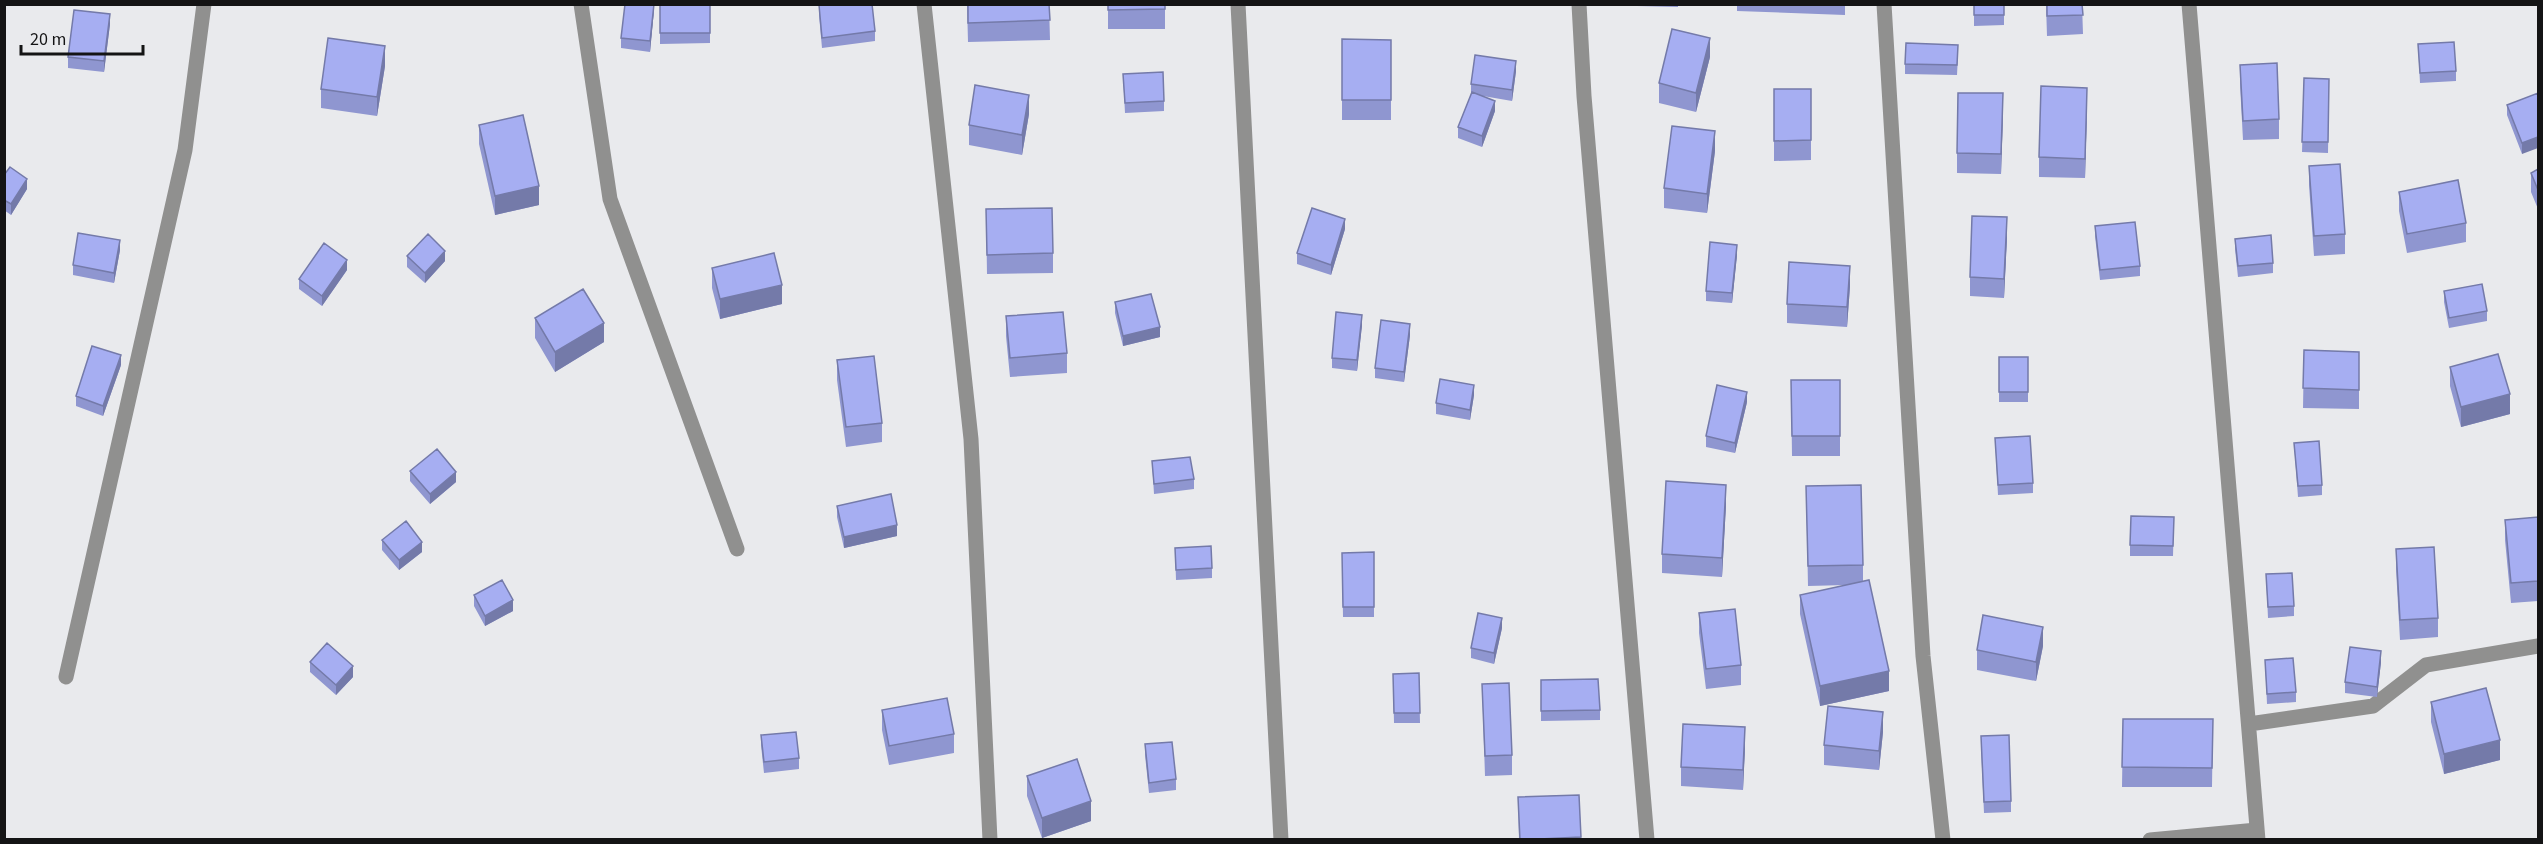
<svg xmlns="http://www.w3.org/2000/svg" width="2543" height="844" viewBox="0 0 2543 844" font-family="'Source Sans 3',sans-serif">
  <rect width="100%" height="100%" fill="#e9eaed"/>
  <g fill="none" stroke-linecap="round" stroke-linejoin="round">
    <!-- minor -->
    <path stroke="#90908f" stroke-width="15" d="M581,4L610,199L737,549
      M924,4L971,439L990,840
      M1238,4L1281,840
      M1579,4L1584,96L1647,840
      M1884,4L1923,656L1943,840
      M2189,4L2258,840
      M66,677L185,150L204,4
      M2249,724L2373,706L2426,665L2538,646
      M2150,840L2257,830"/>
  </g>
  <!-- wall -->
  <path fill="#8f96d0" d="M660,4H710V43L660,44Z
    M967,4H1049L1050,40L968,42Z
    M1108,4H1165V29H1108Z
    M1637,4H1678V7L1637,6Z
    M1737,4H1845V15L1737,11Z
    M1974,4H2004V25L1974,26Z
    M2046,4H2082L2083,34L2047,36Z
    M819,5L875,31V41L822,48L819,15Z
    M654,10L650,52L621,48V38Z
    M110,24L104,72L68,68V57Z
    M1342,39L1391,40V120H1342Z
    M2418,44L2456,71V81L2420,83Z
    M1958,55L1957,75L1905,74V64Z
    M1710,57L1696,112L1659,103V83Z
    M2240,65L2279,119V139L2243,140L2240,84Z
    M385,66L377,116L321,108V89Z
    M1516,71L1512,101L1483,96L1495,111L1482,147L1458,138V127L1471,94V84Z
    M1123,74L1164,101V111L1125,113Z
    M2304,78L2329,79L2328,153L2302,152Z
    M1774,89H1811V160L1774,161Z
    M2538,93L2522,154L2507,115V105Z
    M2087,108L2085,178L2039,177V157Z
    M2003,113L2001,174L1957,173V153Z
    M1029,114L1022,155L969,145V125Z
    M479,125L539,205L495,215L479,144Z
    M1715,151L1707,213L1664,208V188Z
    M2309,166L2345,234V254L2314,256L2309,185Z
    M2538,169V209L2531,192V173Z
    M4,175L27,189L11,215L4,210Z
    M2399,192L2466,223V242L2407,253L2399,211Z
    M986,209L1053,253V273L987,274Z
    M2095,226L2140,266V276L2100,280L2095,236Z
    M1345,229L1331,275L1297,264V253Z
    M2007,237L2004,298L1970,296V277Z
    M2235,239L2273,263V273L2238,277L2235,249Z
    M120,250L114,283L73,275V265Z
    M1737,255L1732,303L1706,301V291Z
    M407,256L445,261L425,283L407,267Z
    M712,268L782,304L720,319L712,288Z
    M347,270L322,306L299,289V279Z
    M1850,286L1847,327L1787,323V304Z
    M2444,291L2487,311V321L2449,328L2444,302Z
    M1115,302L1160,337L1123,346L1115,313Z
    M1006,316L1067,353V373L1010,377L1006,336Z
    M535,318L604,342L555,372L535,338Z
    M1362,325L1357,371L1332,368V358Z
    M1410,335L1404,382L1375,378V368Z
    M2304,350L2359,352V409L2303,408Z
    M1999,357H2028V402H1999Z
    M837,360L882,423V442L846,447L837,380Z
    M121,365L103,416L76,406V396Z
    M2450,367L2510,414L2461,427L2450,386Z
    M1791,380H1840V456H1792Z
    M1474,395L1470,420L1436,414V403Z
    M1747,402L1735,453L1706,447V436Z
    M1995,438L2033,483V493L1998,495Z
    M2294,443L2322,485V495L2298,497Z
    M1152,461L1194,479V489L1154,494Z
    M410,471L456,482L430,504L410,481Z
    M1806,486L1863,565V581L1889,691L1820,706L1800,614V595L1846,585L1808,586Z
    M1726,505L1722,577L1662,573V554Z
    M837,506L897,536L844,548L837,517Z
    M2174,517L2173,556H2130V545Z
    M2538,517V601L2511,603L2505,540V520Z
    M382,540L422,552L399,570L382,550Z
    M1175,548L1212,568V578L1176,580Z
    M2396,549L2438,618V637L2400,640L2396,569Z
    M1342,553L1374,607V617H1343Z
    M2266,574L2294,606V616L2268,618Z
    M474,595L513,611L485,626L474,606Z
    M1699,613L1741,665V685L1706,689L1699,633Z
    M1502,628L1494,664L1471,658V648Z
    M2043,646L2036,681L1977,670V650Z
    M2265,660L2296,692V702L2267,704Z
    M310,662L353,677L336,695L310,672Z
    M2381,662L2377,697L2345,693V682Z
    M1419,673L1420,723H1394L1393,674Z
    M1541,680L1600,710V720L1541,721Z
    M1482,684L1512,755V775L1485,776Z
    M2431,702L2500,760L2444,774L2431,722Z
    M882,710L954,734V753L889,765L882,730Z
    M2123,719H2213L2212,787H2122Z
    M1883,732L1879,770L1824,765V745Z
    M761,735L799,758V769L764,773L761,745Z
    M1145,744L1176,779V790L1149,793L1145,755Z
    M1981,746L2011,801V812L1984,813Z
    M1745,747L1743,790L1681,786V767Z
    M1027,776L1091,821L1042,838L1027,796Z
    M1579,795L1581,840H1519L1518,797Z"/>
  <!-- shaded-wall -->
  <path fill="#747aa9" d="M654,4V10L650,52V41Z
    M110,14V24L104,72V61Z
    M1710,38V57L1696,112V93Z
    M385,46V66L377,116V97Z
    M1516,61V71L1512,101V90Z
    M2087,88V108L2085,178V159Z
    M2003,93V113L2001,174V154Z
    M1029,95V114L1022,155V135Z
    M1495,101V111L1482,147V136Z
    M1715,131V151L1707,213V194Z
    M2538,137V148L2522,154V143Z
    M27,179V189L11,215V204Z
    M539,186V205L495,215V196Z
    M2007,217V237L2004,298V279Z
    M1345,219V229L1331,275V265Z
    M120,240V250L114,283V273Z
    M1737,245V255L1732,303V293Z
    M445,251V261L425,283V273Z
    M347,260V270L322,306V296Z
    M1850,266V286L1847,327V307Z
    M782,285V304L720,319V299Z
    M1362,315V325L1357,371V360Z
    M604,323V342L555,372V352Z
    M1410,324V335L1404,382V372Z
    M1160,327V337L1123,346V336Z
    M121,355V365L103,416V406Z
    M1474,385V395L1470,420V410Z
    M1747,392V402L1735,453V443Z
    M2510,394V414L2461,427V407Z
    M456,472V482L430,504V494Z
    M1726,485V505L1722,577V558Z
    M897,525V536L844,548V537Z
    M422,542V552L399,570V560Z
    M513,600V611L485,626V616Z
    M1502,618V628L1494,664V653Z
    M2043,627V646L2036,681V662Z
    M2381,651V662L2377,697V687Z
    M353,666V677L336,695V685Z
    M1889,671V691L1820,706V686Z
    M1883,712V732L1879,770V751Z
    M1745,727V747L1743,790V770Z
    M2500,740V760L2444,774V754Z
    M1091,801V821L1042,838V818Z"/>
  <!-- building -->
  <path fill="#a6aef2" stroke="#747aa9" stroke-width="1.5" d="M625,4H654L650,41L621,38Z
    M660,4H710V33H660Z
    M825,4H872L875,31L822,38L819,5Z
    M968,4H1049L1050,20L968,23Z
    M1108,4H1165V9L1108,10Z
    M1974,4H2004V15H1974Z
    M2047,4H2082L2083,15L2047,16Z
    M74,10L110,14L104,61L68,57Z
    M1672,29L1710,38L1696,93L1659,83Z
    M328,38L385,46L377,97L321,89Z
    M1342,39L1391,40V100H1342Z
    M2454,42L2456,71L2420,73L2418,44Z
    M1906,43L1958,45L1957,65L1905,64Z
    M1475,55L1516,61L1512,90L1471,84Z
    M2277,63L2279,119L2243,121L2240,65Z
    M1163,72L1164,101L1125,103L1123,74Z
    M2304,78L2329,79L2328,142H2302Z
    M975,85L1029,95L1022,135L969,125Z
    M2041,86L2087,88L2085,159L2039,157Z
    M1774,89H1811V140L1774,141Z
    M1472,92L1495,101L1482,136L1458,127Z
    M1958,93H2003L2001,154L1957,153Z
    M2538,93V137L2522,143L2507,105Z
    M523,115L539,186L495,196L479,125Z
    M1672,126L1715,131L1707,194L1664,188Z
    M2340,164L2345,234L2314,236L2309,166Z
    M10,167L27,179L11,204L4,200V175Z
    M2538,169V190L2531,173Z
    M2458,180L2466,223L2407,234L2399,192Z
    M1052,208L1053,253L987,255L986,209Z
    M1312,208L1345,219L1331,265L1297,253Z
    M1972,216L2007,217L2004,279L1970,277Z
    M2135,222L2140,266L2100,270L2095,226Z
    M78,233L120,240L114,273L73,265Z
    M428,234L445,251L425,273L407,256Z
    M2271,235L2273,263L2238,266L2235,239Z
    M1710,242L1737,245L1732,293L1706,291Z
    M324,243L347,260L322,296L299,279Z
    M774,253L782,285L720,299L712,268Z
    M1789,262L1850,266L1847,307L1787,304Z
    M2482,284L2487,311L2449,318L2444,291Z
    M583,289L604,323L555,352L535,318Z
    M1151,294L1160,327L1123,336L1115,302Z
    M1063,312L1067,353L1010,358L1006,316Z
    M1336,312L1362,315L1357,360L1332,358Z
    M1381,320L1410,324L1404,372L1375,368Z
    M92,346L121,355L103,406L76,396Z
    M2304,350L2359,352V390L2303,388Z
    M2498,354L2510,394L2461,407L2450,367Z
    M874,356L882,423L846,427L837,360Z
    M1999,357H2028V392H1999Z
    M1440,379L1474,385L1470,410L1436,403Z
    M1791,380H1840V436H1792Z
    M1717,385L1747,392L1735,443L1706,436Z
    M2030,436L2033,483L1998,485L1995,438Z
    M2319,441L2322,485L2298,486L2294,443Z
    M437,449L456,472L430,494L410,471Z
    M1190,457L1194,479L1154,484L1152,461Z
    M1666,481L1726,485L1722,558L1662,554Z
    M1861,485L1863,565L1808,566L1806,486Z
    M891,494L897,525L844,537L837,506Z
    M2131,516L2174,517L2173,546L2130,545Z
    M2538,517V581L2511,583L2505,520Z
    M406,521L422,542L399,560L382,540Z
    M1211,546L1212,568L1176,570L1175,548Z
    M2434,547L2438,618L2400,620L2396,549Z
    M1374,552V607H1343L1342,553Z
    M2292,573L2294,606L2268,607L2266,574Z
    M502,580L513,600L485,616L474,595Z
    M1869,580L1889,671L1820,686L1800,595Z
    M1735,609L1741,665L1706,669L1699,613Z
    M1478,613L1502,618L1494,653L1471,648Z
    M1983,615L2043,627L2036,662L1977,650Z
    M327,643L353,666L336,685L310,662Z
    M2350,647L2381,651L2377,687L2345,682Z
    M2293,658L2296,692L2267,694L2265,660Z
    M1419,673L1420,713H1394L1393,674Z
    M1598,679L1600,710L1541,711V680Z
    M1509,683L1512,755L1485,756L1482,684Z
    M2486,688L2500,740L2444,754L2431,702Z
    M947,698L954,734L889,746L882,710Z
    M1828,706L1883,712L1879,751L1824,745Z
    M2123,719H2213L2212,768L2122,767Z
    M1683,724L1745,727L1743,770L1681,767Z
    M796,732L799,758L764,762L761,735Z
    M2009,735L2011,801L1984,802L1981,736Z
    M1172,742L1176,779L1149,783L1145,744Z
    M1077,759L1091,801L1042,818L1027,776Z
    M1579,795L1581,837L1520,840L1518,797Z"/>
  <!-- border -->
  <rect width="2543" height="844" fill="none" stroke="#141415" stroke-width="12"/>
  <!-- scale -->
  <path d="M21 45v9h122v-9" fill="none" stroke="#141415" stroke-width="3"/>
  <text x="30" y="45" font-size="18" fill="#141415" stroke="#e9eaed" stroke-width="4.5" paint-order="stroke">20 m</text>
</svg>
